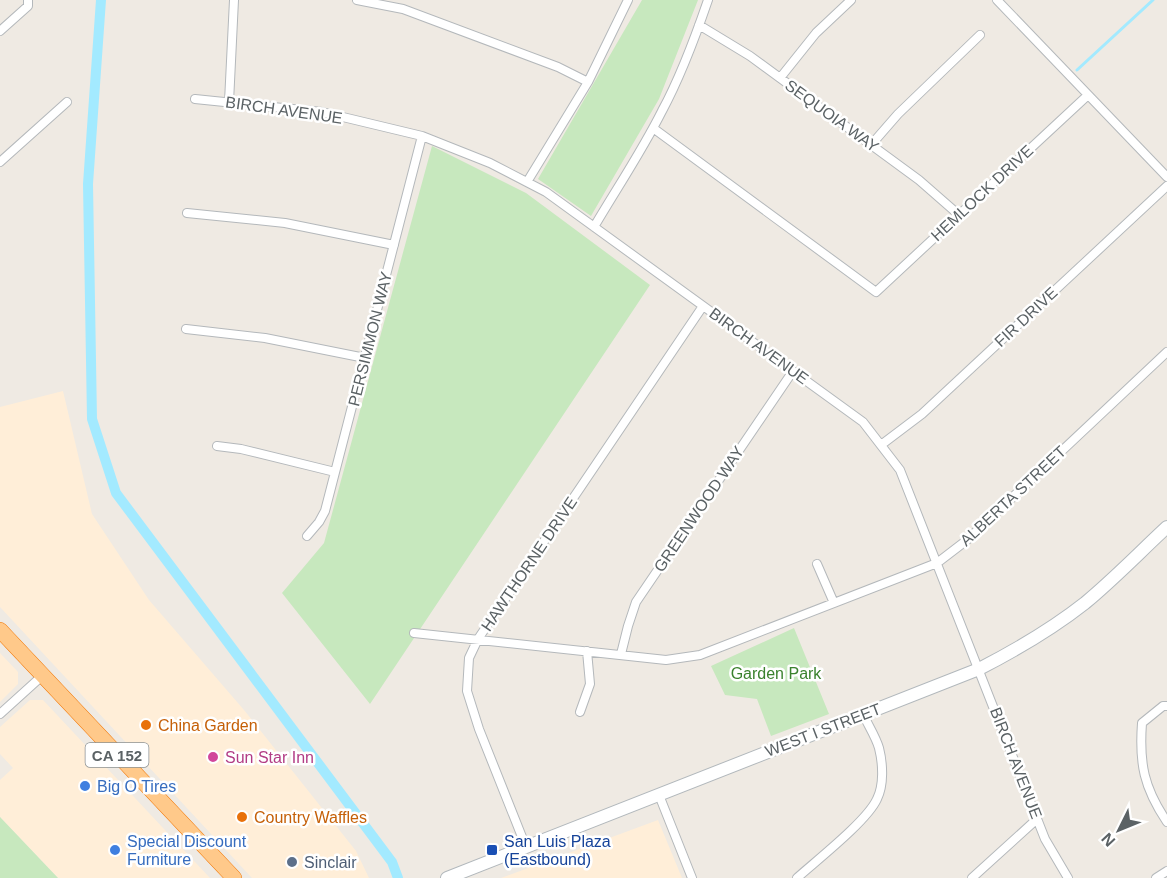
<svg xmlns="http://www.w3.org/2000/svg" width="1167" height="878" viewBox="0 0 1167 878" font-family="Helvetica,sans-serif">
  <rect width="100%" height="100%" fill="#efeae3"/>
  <!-- commercial -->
  <path fill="#ffeed8" d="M63,391L92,514L149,600L244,710L356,851L369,878H252L0,607V407Z
    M0,653L18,672V684L0,702Z
    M30,700H43L210,878H58L0,817V780L13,768L0,754V727Z
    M658,820L682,878H501Z"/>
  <!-- green -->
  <path fill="#c7e8be" d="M642,0H698L659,99L591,216L538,179Z
    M432,146L526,193L650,285L370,704L282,593L324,543Z
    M794,628L829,714L771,736L757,699L725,695L711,666Z
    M0,817L58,878H0Z"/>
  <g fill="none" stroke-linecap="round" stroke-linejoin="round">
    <!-- stream -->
    <path stroke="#a3eaff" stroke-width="3" d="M1077,70L1153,0"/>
    <!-- canal -->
    <path stroke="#a3eaff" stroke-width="10" d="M101,0L88,184L92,419L116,493L392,862L398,878"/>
    <defs>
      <path id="street" d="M357,0L403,9L558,67L588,82
        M997,0L1167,177
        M699,25L750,56L919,180L959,215
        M0,31L28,6V0
        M780,78L816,33L851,0
        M195,99L322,112L422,136L490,163L546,192L863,422L900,470L1045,839L1068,878
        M229,102L234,0
        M653,128L876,292L1088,95
        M871,145L898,114L980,35
        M0,162L67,102
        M527,182L588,82L628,0
        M187,213L285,223L394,245
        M594,227C617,188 642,151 662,111C681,76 695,38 708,0
        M186,329L265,338L365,358
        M881,445L922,414L1167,186
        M217,446L241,449L335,472
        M307,536L319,522L325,511L422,136
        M817,564L834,603
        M414,633L666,660L700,655L937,563L967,540L1167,352
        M621,654L628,626L636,602L793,371
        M1167,706H1163L1142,723C1139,764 1144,788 1167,822
        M580,712L590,684L587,651
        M0,714L42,676
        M659,795L692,878
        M526,847L479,729L467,691L469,658L478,639L703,306
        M797,878C817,860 867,821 877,799C884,785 883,764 879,748C876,737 868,725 863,714
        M972,878L1037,819
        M1156,878L1167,871"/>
      <path id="secondary" d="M447,878L979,669C1016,650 1052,629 1085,603C1114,579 1140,552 1167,527"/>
      <path id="highway" d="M0,630L234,878"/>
    </defs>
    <!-- street casing -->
    <use href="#street" stroke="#b4b8bb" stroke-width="10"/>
    <!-- secondary casing -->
    <use href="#secondary" stroke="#b2b8bc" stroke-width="14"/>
    <!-- highway casing -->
    <use href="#highway" stroke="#f27500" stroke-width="16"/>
    <!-- street -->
    <use href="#street" stroke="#fff" stroke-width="8"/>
    <!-- secondary -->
    <use href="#secondary" stroke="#fff" stroke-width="12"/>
    <!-- highway -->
    <use href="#highway" stroke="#ffc98a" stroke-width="15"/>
  </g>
  <!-- markers -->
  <g fill="#e8710a" stroke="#fff" stroke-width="2">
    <circle cx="146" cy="725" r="6"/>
    <circle cx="242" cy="817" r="6"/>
  </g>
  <circle fill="#d1479c" stroke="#fff" stroke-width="2" cx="213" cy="757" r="6"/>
  <g fill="#3f7fe0" stroke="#fff" stroke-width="2">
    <circle cx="85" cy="786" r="6"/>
    <circle cx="115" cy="850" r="6"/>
  </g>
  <rect fill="#1a4fb4" stroke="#fff" stroke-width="2" x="486" y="844" width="12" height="12" rx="3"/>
  <circle fill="#5c6f8a" stroke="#fff" stroke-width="2" cx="292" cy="862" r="6"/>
  <g text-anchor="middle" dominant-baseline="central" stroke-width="5" stroke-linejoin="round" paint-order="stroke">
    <!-- shield labels -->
    <rect fill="#fff" stroke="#8c9193" stroke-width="1.5" x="85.5" y="743" width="63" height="24" rx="4.5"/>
    <g font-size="15" font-weight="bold" fill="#5b6265">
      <text x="117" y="755">CA 152</text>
    </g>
    <!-- street labels -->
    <g font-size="16" fill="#5b6265" stroke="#fff">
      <text transform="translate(284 110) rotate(8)">BIRCH AVENUE</text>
      <text transform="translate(832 116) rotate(36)">SEQUOIA WAY</text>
      <text transform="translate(982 193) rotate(-43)">HEMLOCK DRIVE</text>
      <text transform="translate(1026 317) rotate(-43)">FIR DRIVE</text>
      <text transform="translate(370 339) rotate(-76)">PERSIMMON WAY</text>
      <text transform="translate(759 346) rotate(36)">BIRCH AVENUE</text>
      <text transform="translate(1013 496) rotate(-43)">ALBERTA STREET</text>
      <text transform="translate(699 509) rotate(-56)">GREENWOOD WAY</text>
      <text transform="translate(529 564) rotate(-56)">HAWTHORNE DRIVE</text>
      <text transform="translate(823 730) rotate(-21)">WEST I STREET</text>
      <text transform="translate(1016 763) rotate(69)">BIRCH AVENUE</text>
    </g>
    <!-- park labels -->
    <g font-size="16" fill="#3b822e" stroke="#fff">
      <text x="776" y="673">Garden Park</text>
    </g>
    <!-- food labels -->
    <g font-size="16" fill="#c56008" stroke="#fff" text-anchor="start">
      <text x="158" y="725">China Garden</text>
      <text x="254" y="817">Country Waffles</text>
    </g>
    <!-- hotel labels -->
    <g font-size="16" fill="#b23c85" stroke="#fff" text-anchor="start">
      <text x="225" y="757">Sun Star Inn</text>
    </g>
    <!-- shop labels -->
    <g font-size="16" fill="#366cbe" stroke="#fff" text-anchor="start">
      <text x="97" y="786">Big O Tires</text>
      <text x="127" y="841">Special Discount<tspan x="127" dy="18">Furniture</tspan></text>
    </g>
    <!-- transit labels -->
    <g font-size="16" fill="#164399" stroke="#fff" text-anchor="start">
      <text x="504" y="841">San Luis Plaza<tspan x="504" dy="18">(Eastbound)</tspan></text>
    </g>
    <!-- service labels -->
    <g font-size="16" fill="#4e5e75" stroke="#fff" text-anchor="start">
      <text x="304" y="862">Sinclair</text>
    </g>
  </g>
  <!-- north arrow -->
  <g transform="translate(1119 830) rotate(227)" stroke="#ffffff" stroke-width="4.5" paint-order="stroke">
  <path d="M0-4.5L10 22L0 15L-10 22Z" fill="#5b6265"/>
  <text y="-9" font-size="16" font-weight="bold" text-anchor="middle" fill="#5b6265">N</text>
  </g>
</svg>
